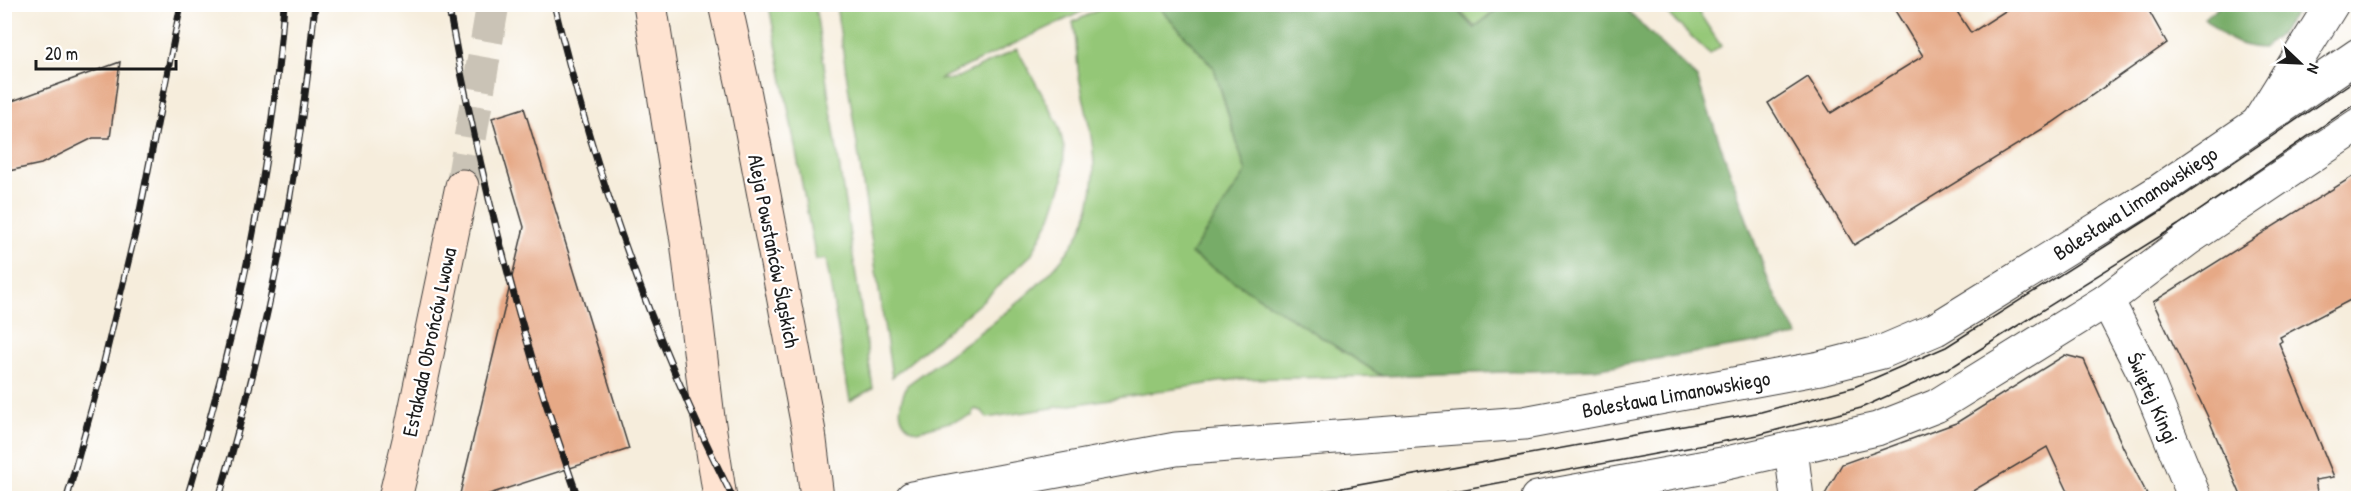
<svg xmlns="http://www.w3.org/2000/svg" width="2363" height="503" viewBox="0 0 2363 503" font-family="'Patrick Hand',sans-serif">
  <rect width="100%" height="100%" fill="#fff"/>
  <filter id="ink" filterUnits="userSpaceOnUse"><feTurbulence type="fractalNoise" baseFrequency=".0167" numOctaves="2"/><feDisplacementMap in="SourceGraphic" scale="12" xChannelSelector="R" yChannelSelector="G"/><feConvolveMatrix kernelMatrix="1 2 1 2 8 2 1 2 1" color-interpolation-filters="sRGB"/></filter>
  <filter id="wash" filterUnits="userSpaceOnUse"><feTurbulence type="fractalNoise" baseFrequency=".008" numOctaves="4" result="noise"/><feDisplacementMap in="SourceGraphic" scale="24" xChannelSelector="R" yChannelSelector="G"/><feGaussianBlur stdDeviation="1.35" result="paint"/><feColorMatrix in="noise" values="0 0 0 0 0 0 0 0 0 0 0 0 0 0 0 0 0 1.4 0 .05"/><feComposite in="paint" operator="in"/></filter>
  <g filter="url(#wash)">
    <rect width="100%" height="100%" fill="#f6eddc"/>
    <!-- green -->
    <path fill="#94c777" stroke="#58724a" stroke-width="1.5" d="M769,5H815L873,388L850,401L826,259L816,260Z
      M836,5H1096L940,79L952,80L1017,49L1058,123L1064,148L1063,181L1051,217L1031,255L979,304L892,377Z
      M1109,5H1157L1214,68L1246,172L1191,254L1382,376L1238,379L987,418L982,411L973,409L972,416L917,431C894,423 899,403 907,385C959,346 1051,289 1080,232C1088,215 1093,194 1094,175C1095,142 1085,109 1079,76C1076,58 1077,39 1073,22Z
      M1454,5H1500L1475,27Z
      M1658,5H1694L1721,46L1710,54Z"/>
    <!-- forest -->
    <path fill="#77ac68" stroke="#4a6442" stroke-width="1.5" d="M1157,5H1452L1474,28L1503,5H1621L1697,78L1771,288L1798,336L1594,369L1382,376L1191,254L1246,172L1214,68Z
      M2219,5V4L2302,5L2278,36L2263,48C2235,47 2224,37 2204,18L2213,12Z"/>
    <g id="blocks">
      <!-- building -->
      <path fill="#e6a986" d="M1891,4H1952L1971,33L2016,4H2145L2167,43L2052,123L1854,245L1768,103L1808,77L1831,113L1923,56Z
        M120,62L110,138H93L41,164L4,172V104Z
        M524,108L629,449L477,498H459L524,227L492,118Z
        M2358,173V296L2280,337L2282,341L2279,343L2334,477L2315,480L2318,498H2242L2207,415L2153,302Z
        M2065,355L2084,360L2123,447L2149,498H2071L2047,447L1961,498H1823L1842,464L1956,423Z"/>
    </g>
  </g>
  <g filter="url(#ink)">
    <use href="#blocks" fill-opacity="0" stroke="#3d3b39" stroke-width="1.5"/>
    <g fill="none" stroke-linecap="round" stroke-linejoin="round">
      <!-- secondary-tunnel -->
      <path stroke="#cac3b6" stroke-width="33" stroke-dasharray="33 16" stroke-linecap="butt" d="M462,186L493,4"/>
      <defs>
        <path id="minor" d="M2258,123L2332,4
          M2107,300L2145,375L2195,498
          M1791,448L1797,498"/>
        <path id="tertiary" d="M912,498L1176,449L1524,423L1820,368L1882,352L1936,329L2156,193L2358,55
          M1537,498L1722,464L1877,429L1936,406L2107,300L2188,239L2358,125"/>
        <path id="secondary" d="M650,4L687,241L708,418L720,498
          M725,4L745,95L809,432L817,498
          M395,498L409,440L462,186"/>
      </defs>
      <!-- minor casing -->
      <use href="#minor" stroke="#3d3b39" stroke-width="35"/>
      <!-- tertiary casing -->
      <use href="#tertiary" stroke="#3d3b39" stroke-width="35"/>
      <!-- secondary casing -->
      <use href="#secondary" stroke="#3d3b39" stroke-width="35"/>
      <!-- minor -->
      <use href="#minor" stroke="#fff" stroke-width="33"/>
      <!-- tertiary -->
      <use href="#tertiary" stroke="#fff" stroke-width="33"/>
      <!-- secondary -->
      <use href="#secondary" stroke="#fee3d1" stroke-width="33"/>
      <!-- tram -->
      <path stroke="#1c1c1c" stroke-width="1.5" d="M1287,498L1761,412L1854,387L1946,347L2166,208L2358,78
        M1417,498L1758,435L1861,408L1955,365L2178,225L2358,102"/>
      <defs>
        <path id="rail" d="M448,4C470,127 499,249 535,368C548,412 563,455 578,498
          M554,4C595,175 654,342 733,498
          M67,498L101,374L138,221L181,4
          M187,498C235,341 272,168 284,4
          M219,498C267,337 300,173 315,4"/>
      </defs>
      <!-- rail casing -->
      <use href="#rail" stroke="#1c1c1c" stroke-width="7"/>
      <!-- rail -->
      <use href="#rail" stroke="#fff" stroke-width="4.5" stroke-dasharray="14" stroke-linecap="butt"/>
    </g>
  </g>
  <g text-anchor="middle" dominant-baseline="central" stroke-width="4.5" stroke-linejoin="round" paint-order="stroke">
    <!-- street labels -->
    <g font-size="21" fill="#1c1c1c" stroke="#fff">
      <text transform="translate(2135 203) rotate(-33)">Bolesława Limanowskiego</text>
      <text transform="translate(774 251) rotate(79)">Aleja Powstańców Śląskich</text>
      <text transform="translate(429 342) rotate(-78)">Estakada Obrońców Lwowa</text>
      <text transform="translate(1676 394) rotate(-10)">Bolesława Limanowskiego</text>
      <text transform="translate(2153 398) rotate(66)">Świętej Kingi</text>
    </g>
  </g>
  <!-- margin -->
  <rect width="2363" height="503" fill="none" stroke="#fff" stroke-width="24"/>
  <!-- north arrow -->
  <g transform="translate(2300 63) rotate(113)" stroke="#ffffff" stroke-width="4.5" paint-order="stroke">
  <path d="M0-4.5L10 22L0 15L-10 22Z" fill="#1c1c1c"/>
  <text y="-9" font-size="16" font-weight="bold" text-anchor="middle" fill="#1c1c1c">N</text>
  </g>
  <!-- scale -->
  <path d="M36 60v9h140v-9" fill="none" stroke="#1c1c1c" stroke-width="3"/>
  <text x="45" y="60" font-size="18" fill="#1c1c1c" stroke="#ffffff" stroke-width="4.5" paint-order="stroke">20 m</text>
</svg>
